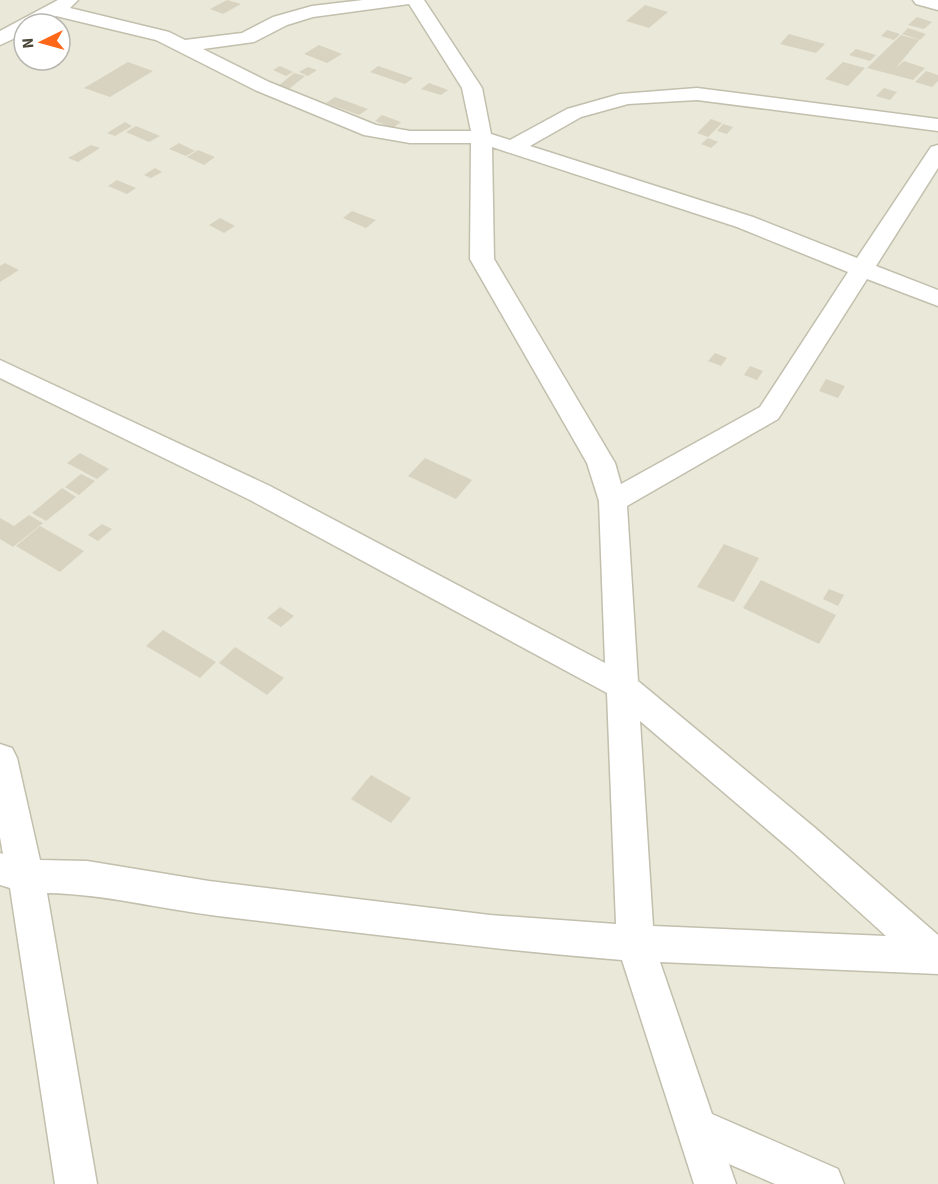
<svg xmlns="http://www.w3.org/2000/svg" width="938" height="1184" viewBox="0 0 938 1184" font-family="'Source Sans 3',sans-serif">
  <rect width="100%" height="100%" fill="#f6f5eb"/>
  <!-- residential -->
  <path fill="#eae8d9" fill-rule="evenodd" d="M0,0H938V1184H0ZM24,24H60V60H24Z"/>
  <!-- building -->
  <path fill="#d8d3c0" d="M227,0L241,4L223,14L210,9Z
    M645,5L668,12L649,28L626,21Z
    M917,17L932,22L924,29L908,25Z
    M908,28L926,34L920,40L902,34Z
    M887,30L900,34L894,40L881,36Z
    M789,34L825,44L816,53L780,44Z
    M901,35L919,40L896,68L904,61L925,68L913,80L867,68Z
    M319,45L342,54L327,63L304,54Z
    M856,49L876,55L870,61L849,55Z
    M128,62L153,71L110,97L84,88Z
    M843,62L865,68L848,86L825,79Z
    M280,66L293,72L286,76L273,70Z
    M378,66L413,78L405,84L370,72Z
    M308,67L317,70L308,76L299,72Z
    M926,71L938,75V81L932,87L915,82Z
    M294,73L305,76L289,89L278,86Z
    M429,83L448,90L441,95L421,89Z
    M884,88L897,92L890,100L876,96Z
    M335,97L368,109L359,115L326,103Z
    M382,115L401,122L393,128L375,121Z
    M711,119L722,123L708,137L697,133Z
    M125,122L132,126L115,136L107,133Z
    M723,124L733,127L727,134L717,131Z
    M136,126L160,136L149,142L126,132Z
    M708,138L718,142L711,148L701,144Z
    M179,143L195,151L186,156L169,149Z
    M91,145L100,148L78,162L68,158Z
    M198,150L215,157L204,165L187,157Z
    M155,168L162,172L151,178L144,175Z
    M117,180L136,188L127,194L108,186Z
    M352,211L376,220L366,228L343,218Z
    M220,218L235,226L224,233L209,225Z
    M5,263L19,270L0,282V266Z
    M715,353L727,358L721,366L708,361Z
    M750,366L763,371L757,380L744,375Z
    M826,379L845,386L838,398L819,391Z
    M80,453L109,469L97,479L67,463Z
    M425,458L472,480L456,499L408,476Z
    M81,474L95,481L79,495L65,487Z
    M62,488L76,497L46,521L32,513Z
    M29,515L43,523L13,547L0,539V518L14,526Z
    M102,524L112,529L98,541L88,535Z
    M40,526L84,551L60,572L16,546Z
    M724,544L759,558L734,602L697,587Z
    M761,580L836,615L819,644L743,608Z
    M829,589L844,595L838,606L823,599Z
    M280,607L294,616L281,627L267,618Z
    M163,630L216,662L200,678L146,646Z
    M235,647L284,678L267,695L219,663Z
    M371,775L411,798L391,823L351,799Z"/>
  <g fill="none" stroke-linecap="round" stroke-linejoin="round">
    <defs>
      <path id="minor" d="M58,0H78L70,8L169,32L185,40L242,33L273,17L312,6L363,0H424L482,88L491,134L510,140L567,109L620,94L697,88L938,119V131L697,100L628,104L581,117L530,146L753,217L857,258L931,147L938,145V168L876,266L938,290V306L867,279L778,419L627,506L638,681L814,827L938,935V974L660,962L712,1114L838,1169L844,1184H775L729,1164L736,1184H694L622,960C487,949 353,932 218,916C160,909 105,894 47,893L97,1184H55L10,888L0,885V853L3,854L0,837V744L12,748L17,758L40,860L87,861L209,881L490,915L616,924L607,693L250,500L0,378V360L270,486L605,663L599,501L587,463L470,259L471,143H410L364,135L255,90L156,40L56,16L42,24H24V34L0,45V31ZM409,4L462,88L471,131H410L376,125L269,82L203,49L254,42L287,25L313,17ZM492,147L737,227L848,272L760,407L621,484L615,463L494,259ZM640,721L790,849L886,936L653,926Z
        M913,0H938V10L916,4Z"/>
    </defs>
    <!-- minor casing -->
    <use href="#minor" stroke="#c2bfad" stroke-width="3"/>
    <!-- minor -->
    <use href="#minor" fill="#fff" fill-rule="evenodd"/>
  </g>
  <!-- north arrow -->
  <g transform="translate(42 42) rotate(265)"><circle r="28" fill="#ffffff" stroke="#b7b5af" stroke-width="1.5"/>
  <path d="M0-4.5L10 22L0 15L-10 22Z" fill="#ff6819"/>
  <text y="-9" font-size="16" font-weight="bold" text-anchor="middle" fill="#4b4738">N</text>
  </g>
</svg>
